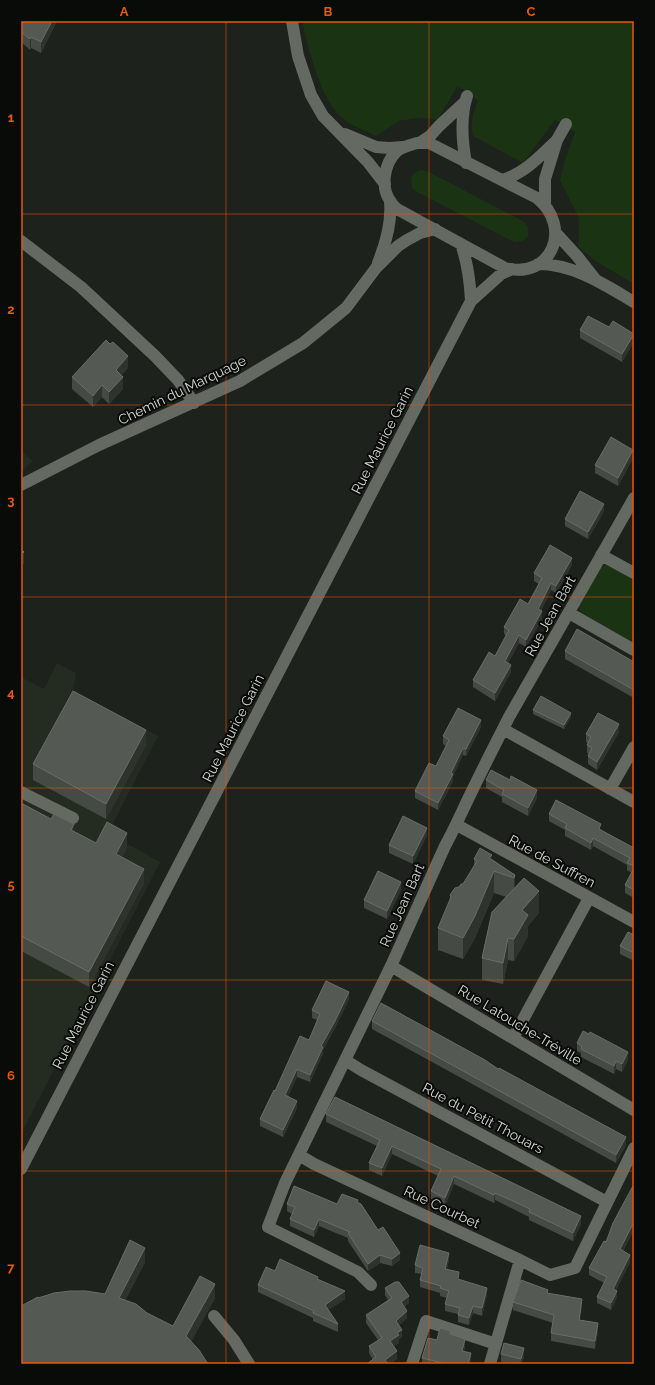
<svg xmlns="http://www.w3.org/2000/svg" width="655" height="1385" viewBox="0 0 655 1385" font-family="Raleway,sans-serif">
  <rect width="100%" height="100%" fill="#1d221c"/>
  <!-- built -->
  <path fill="#242c21" d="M21,451L33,461L21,472Z
    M57,663L76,673L73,690L158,736L108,833L160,862L21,1134V677L44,689Z"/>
  <!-- green -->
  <path fill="#193313" d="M302,21H634V284L597,262L578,247L579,231L578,216L560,180L565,160L575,132L555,120L523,163L473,136C470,123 473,113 478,101L468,91L457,87L438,119L416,118L399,121L376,136C364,130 351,126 341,117C320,98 308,48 302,21Z
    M421,170L429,172L523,221C533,230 529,243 514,242L417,192L412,188L411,178L415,172Z
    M608,564L634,579V646L581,616L579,607L601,567Z"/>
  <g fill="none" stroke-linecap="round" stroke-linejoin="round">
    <!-- minor -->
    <path stroke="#646962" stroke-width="12" d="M292,21L298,56L311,95L323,116L368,162L385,184
      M345,134L376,147L389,148L403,147
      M421,142L430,136L439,126L465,102
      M417,143H429L537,198C573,227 552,280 505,268L397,209C395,207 392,205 391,202C380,188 384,164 396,152C401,147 410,145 417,143Z
      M466,163C462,141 460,117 467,96
      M502,180C525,173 539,157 556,141
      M545,204V179L557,140L566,124
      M555,232L577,256L595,279
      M21,241L81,287L155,356L178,380L194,403
      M461,244C468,264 470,280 471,301
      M378,263C386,243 392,223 390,202
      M538,264C574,264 605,285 634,302
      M21,485L99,445L240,381L303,343L346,308L376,268L398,246L407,240L420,233L435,229
      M601,555L634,573
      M569,613L634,650
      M503,729L634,802
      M610,789L634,747
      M21,792L73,818
      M457,825L634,922
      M391,966L634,1110
      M513,1038L589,898
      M345,1060L361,1070L607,1202
      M299,1155L314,1164L520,1260L550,1275L575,1268L634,1148
      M21,1169L471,301L501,274L512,269
      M371,1285L358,1272L268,1227L285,1183L391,966L445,846C455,828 463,809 472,791C484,766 497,741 509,717L634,498
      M214,1316L234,1340L249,1364
      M412,1364L426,1321L496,1344
      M490,1364L520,1260"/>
  </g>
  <!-- wall -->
  <path fill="#454a44" d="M21,21H57L41,53L31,48L30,50L21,42Z
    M580,330L634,342L622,362L580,338Z
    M128,368L121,376L123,389L109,404L102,397L93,407L72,389V377Z
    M633,458L618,486L595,473V465Z
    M604,511L588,539L565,526V519Z
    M572,565L556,593L551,590L541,611L542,619L526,647L519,643L508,663L511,672L495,701L473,687V680L495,656L506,636L504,634V627L528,604L539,584L534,581V573Z
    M565,651L634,662V698L565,659Z
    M533,710L571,717L564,729L533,714Z
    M481,727L466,756L463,755L453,776V781L438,810L415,798V791L436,766L446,746L443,744V736Z
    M619,732L597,770L588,764V756L589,754L587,753V745L588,743L586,742V734Z
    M146,745L106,819L33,780V764Z
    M486,780L537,798L528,816L502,802V797L486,788Z
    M21,803L96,843L127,847L122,857L144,883L89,987L21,951Z
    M549,814L601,830L634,848V898L625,893V885L632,873L627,870V865L593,846L591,850L565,836V830L549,821Z
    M427,835L413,864L389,853V845Z
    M474,859H492L515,875V887L539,913L528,926V936L514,961L508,960L503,984L482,980V958L506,897L494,893L475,938L463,959L438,950V928L450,900V895L463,884L474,867Z
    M401,890L387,919L364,908V900Z
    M634,935V961L620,954V946Z
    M349,999L335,1028L323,1050V1054L310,1082L297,1077L288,1096L297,1108L283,1137L260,1126V1119L275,1091L309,1040L317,1020L312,1018V1010Z
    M372,1021L498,1069L626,1145L616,1163L372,1029Z
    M577,1043L628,1060L622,1072L616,1069L614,1074L581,1057V1053L577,1051Z
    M326,1114L581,1224L573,1241L529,1220V1217L495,1200L494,1203L454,1184L445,1206L431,1199V1191L438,1176L392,1154L382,1176L369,1170V1163L377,1146L326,1122Z
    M634,1184V1229L623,1251L630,1262L616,1290L617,1297L611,1310L597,1303V1297L604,1283L589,1275V1268L606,1242Z
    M358,1203L400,1260L392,1266L380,1263L368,1271L348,1241V1238L319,1226L314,1237L290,1226V1219L292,1214L287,1211V1204H337Z
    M449,1260L447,1269L459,1280L487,1295L482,1316L473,1313L469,1325L458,1322V1314L445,1311V1304L447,1298L440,1296V1293L420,1287V1280L422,1274L415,1273V1265Z
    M275,1271L318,1279L345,1299L328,1310L338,1324V1332L313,1321V1318L258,1292V1285Z
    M385,1288L409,1303L404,1307L407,1318L399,1325L402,1337L399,1339V1343L393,1346L397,1359L390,1364H367L373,1360L369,1353V1346L378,1340L366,1323V1315L388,1300L385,1295Z
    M548,1293L582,1307L580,1320L598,1331L595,1349L551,1341V1333L553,1323L513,1310V1302Z
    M451,1335L465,1346L464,1352L471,1360L470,1364H422V1358L437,1340Z
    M501,1354L524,1356L522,1364H510L501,1362Z"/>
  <!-- shaded-wall -->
  <path fill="#2e332d" d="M52,21H57L41,53V42Z
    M31,37V48L30,50V39Z
    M634,334V342L622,362V354Z
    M128,356V368L116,382V370Z
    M123,377V389L109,404V392Z
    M102,385V397L93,407V396Z
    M633,450V458L618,486V478Z
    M604,504V511L588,539V532Z
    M24,552V564L21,566V554Z
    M572,558V565L556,593V586Z
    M551,583V590L538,617V609Z
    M542,611V619L526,647V640Z
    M519,635V643L505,669V661Z
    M511,665V672L495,701V693Z
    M571,713V717L564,729V725Z
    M481,720V727L466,756V749Z
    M619,724V732L597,770V762Z
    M146,730V745L106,819V804Z
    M463,748V755L453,776V781L438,810V803L451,773Z
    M537,790V798L528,816V808Z
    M74,824V839L71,830Z
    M427,828V835L413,864V856Z
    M127,833V847L116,868V854Z
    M593,838V846L591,850V843Z
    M492,855V876L494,871V893L475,938L463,959V938L489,858Z
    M144,869V883L89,987V972Z
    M515,875V896L514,900V878Z
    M401,882V890L387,919V911Z
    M539,891V913L528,926V936L514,961V939L522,910Z
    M508,938V960L503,984V963Z
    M349,992V999L335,1028L323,1050V1054L310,1082V1075L321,1046Z
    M628,1052V1060L622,1072V1064Z
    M616,1061V1069L614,1074V1066Z
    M297,1069V1077L285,1102V1095Z
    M297,1101V1108L283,1137V1130Z
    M626,1137V1145L616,1163V1155Z
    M392,1146V1154L382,1176V1168Z
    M454,1176V1184L445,1206V1198Z
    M495,1193V1200L494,1203V1195Z
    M581,1216V1224L573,1241V1233Z
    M319,1219V1226L314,1237V1230Z
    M634,1222V1229L620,1256V1249Z
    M145,1248V1263L119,1313V1298Z
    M400,1253V1260L392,1266V1259Z
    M449,1253V1260L445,1276V1269Z
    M380,1255V1263L368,1271V1264Z
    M630,1255V1262L613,1296V1289Z
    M215,1284V1299L186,1351V1336Z
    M487,1288V1295L482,1316V1308Z
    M345,1291V1299L325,1312V1305Z
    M617,1291V1297L611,1310V1303Z
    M409,1296V1303L401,1309V1302Z
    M582,1299V1307L579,1328V1320Z
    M473,1306V1313L469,1325V1318Z
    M407,1311V1318L396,1328V1321Z
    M598,1323V1331L595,1349V1341Z
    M402,1330V1337L399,1339V1343L390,1349V1341L397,1333Z
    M465,1339V1346L462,1358V1351Z
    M524,1348V1356L522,1364H521V1359Z
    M397,1351V1359L390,1364H385V1360Z
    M471,1353V1360L470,1364H468Z"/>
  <!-- building -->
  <path fill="#545953" stroke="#686d68" d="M21,21H52L41,42L31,37L30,39L21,32Z
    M588,316L609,327L613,321L634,334L622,354L580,330Z
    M106,340L110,344L113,342L128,356L116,370L123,377L109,392L102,385L93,396L72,377Z
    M611,437L633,450L618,478L595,465Z
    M580,491L604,504L588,532L565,519Z
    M550,545L572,558L556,586L551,583L538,609L542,611L526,640L519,635L505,661L511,665L495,693L473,680L489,652L495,656L509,630L504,627L520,599L528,604L542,578L534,573Z
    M21,549L24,552L21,554Z
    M577,629L634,662V690L565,651Z
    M73,691L146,730L106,804L33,764Z
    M541,696L571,713L564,725L533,710Z
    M458,708L481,720L466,749L463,748L451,773L453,774L438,803L415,791L429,763L436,766L449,740L443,736Z
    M598,713L619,724L597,762L588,756L592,748L587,745L591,737L586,734Z
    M491,770L510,780L511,776L537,790L528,808L502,794L504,790L486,780Z
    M556,800L601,824L599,829L634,848V866L627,863L630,858L593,838L591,843L565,828L567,824L549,814Z
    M21,803L51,819L54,814L74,824L71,830L96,843L107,822L127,833L116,854L144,869L89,972L21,936Z
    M403,816L427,828L413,856L389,845Z
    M480,848L492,855L489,858L515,875L514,878L494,871L475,916L463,938L438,928L451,897L450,895L455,888L459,887L461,884H463L477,861L474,859Z
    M634,868V890L625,885Z
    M378,871L401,882L387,911L364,900Z
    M524,878L539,891L522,910L528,915L514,939L508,938L503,963L482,958L492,912Z
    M628,932L634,935V953L620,946Z
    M326,981L349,992L335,1021L321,1046L323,1047L310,1075L297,1069L285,1095L297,1101L283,1130L260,1119L274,1090L275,1091L300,1036L309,1040L320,1014L312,1010Z
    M381,1003L485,1060L498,1069L499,1068L626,1137L616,1155L372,1021Z
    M583,1031L589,1034L590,1032L628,1052L622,1064L616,1061L614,1066L581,1049L582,1046L577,1043Z
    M335,1097L581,1216L573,1233L529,1212L530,1209L513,1201L495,1193L494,1195L454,1176L445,1198L431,1191L441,1169L392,1146L382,1168L369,1163L380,1140L326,1114Z
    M634,1184V1222L620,1249L630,1255L613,1289L617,1291L611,1303L597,1297L607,1277L589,1268L604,1241L606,1242L613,1223Z
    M294,1186L337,1204L342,1194L358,1200L357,1202L361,1204L378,1230L383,1227L400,1253L392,1259L380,1255L368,1264L348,1233L350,1232L319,1219L314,1230L290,1219L295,1207L287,1204Z
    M130,1240L145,1248L119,1298L136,1304L147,1313L173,1326L200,1276L215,1284L186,1336L199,1350L208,1364H21V1306L38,1297V1298L54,1293L70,1291H86L105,1294Z
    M420,1245L449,1253L445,1269L459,1272L458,1279L487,1288L482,1308L473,1306L469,1318L458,1315L460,1308L445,1304L449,1291L440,1288L441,1286L420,1280L423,1268L415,1265Z
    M280,1259L318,1277L317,1279L345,1291L325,1305L338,1324L313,1313L314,1311L258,1285L266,1267L275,1271Z
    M521,1280L548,1290L547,1293L582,1299L579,1320L598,1323L595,1341L551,1333L554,1315L513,1302Z
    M395,1282H399L409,1296L401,1302L407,1311L396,1321L402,1330L397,1333L399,1335L390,1341L397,1351L385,1360L388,1364H367L376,1357L369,1346L382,1338L366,1315L392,1298L385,1288Z
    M440,1328L451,1331L450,1334L465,1339L462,1351L471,1353L468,1364H447L422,1358L428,1338L437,1340Z
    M504,1343L524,1348L521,1359L501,1354Z"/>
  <!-- grid -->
  <path fill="none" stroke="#e8590c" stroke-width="1" stroke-opacity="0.55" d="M226,21V1364M429,21V1364M21,214H634M21,405H634M21,597H634M21,788H634M21,980H634M21,1171H634"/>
  <g text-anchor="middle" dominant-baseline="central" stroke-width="4" stroke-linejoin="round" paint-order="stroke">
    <!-- street labels -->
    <g font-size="14" fill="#d5d8d4" stroke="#090b08">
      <text transform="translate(182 390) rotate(-26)">Chemin du Marquage</text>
      <text transform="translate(382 440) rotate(-63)">Rue Maurice Garin</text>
      <text transform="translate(550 616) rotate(-61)">Rue Jean Bart</text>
      <text transform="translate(233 728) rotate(-63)">Rue Maurice Garin</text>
      <text transform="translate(552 861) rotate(28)">Rue de Suffren</text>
      <text transform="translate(402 905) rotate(-66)">Rue Jean Bart</text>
      <text transform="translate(83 1015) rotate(-63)">Rue Maurice Garin</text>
      <text transform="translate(520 1025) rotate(31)">Rue Latouche-Tréville</text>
      <text transform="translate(483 1118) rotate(28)">Rue du Petit Thouars</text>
      <text transform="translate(442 1207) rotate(25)">Rue Courbet</text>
    </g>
  </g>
  <!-- border -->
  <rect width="655" height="1385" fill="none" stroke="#090b08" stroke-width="44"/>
  <rect x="22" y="22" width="611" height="1341" fill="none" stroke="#e8590c" stroke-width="1.5"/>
  <g font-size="13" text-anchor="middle" font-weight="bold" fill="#e8590c">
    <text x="124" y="16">A</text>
    <text x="328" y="16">B</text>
    <text x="531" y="16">C</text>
    <text x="11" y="122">1</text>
    <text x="11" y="314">2</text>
    <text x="11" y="505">3</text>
    <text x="11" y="697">4</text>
    <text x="11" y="889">5</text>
    <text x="11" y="1080">6</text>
    <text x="11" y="1272">7</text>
  </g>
</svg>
